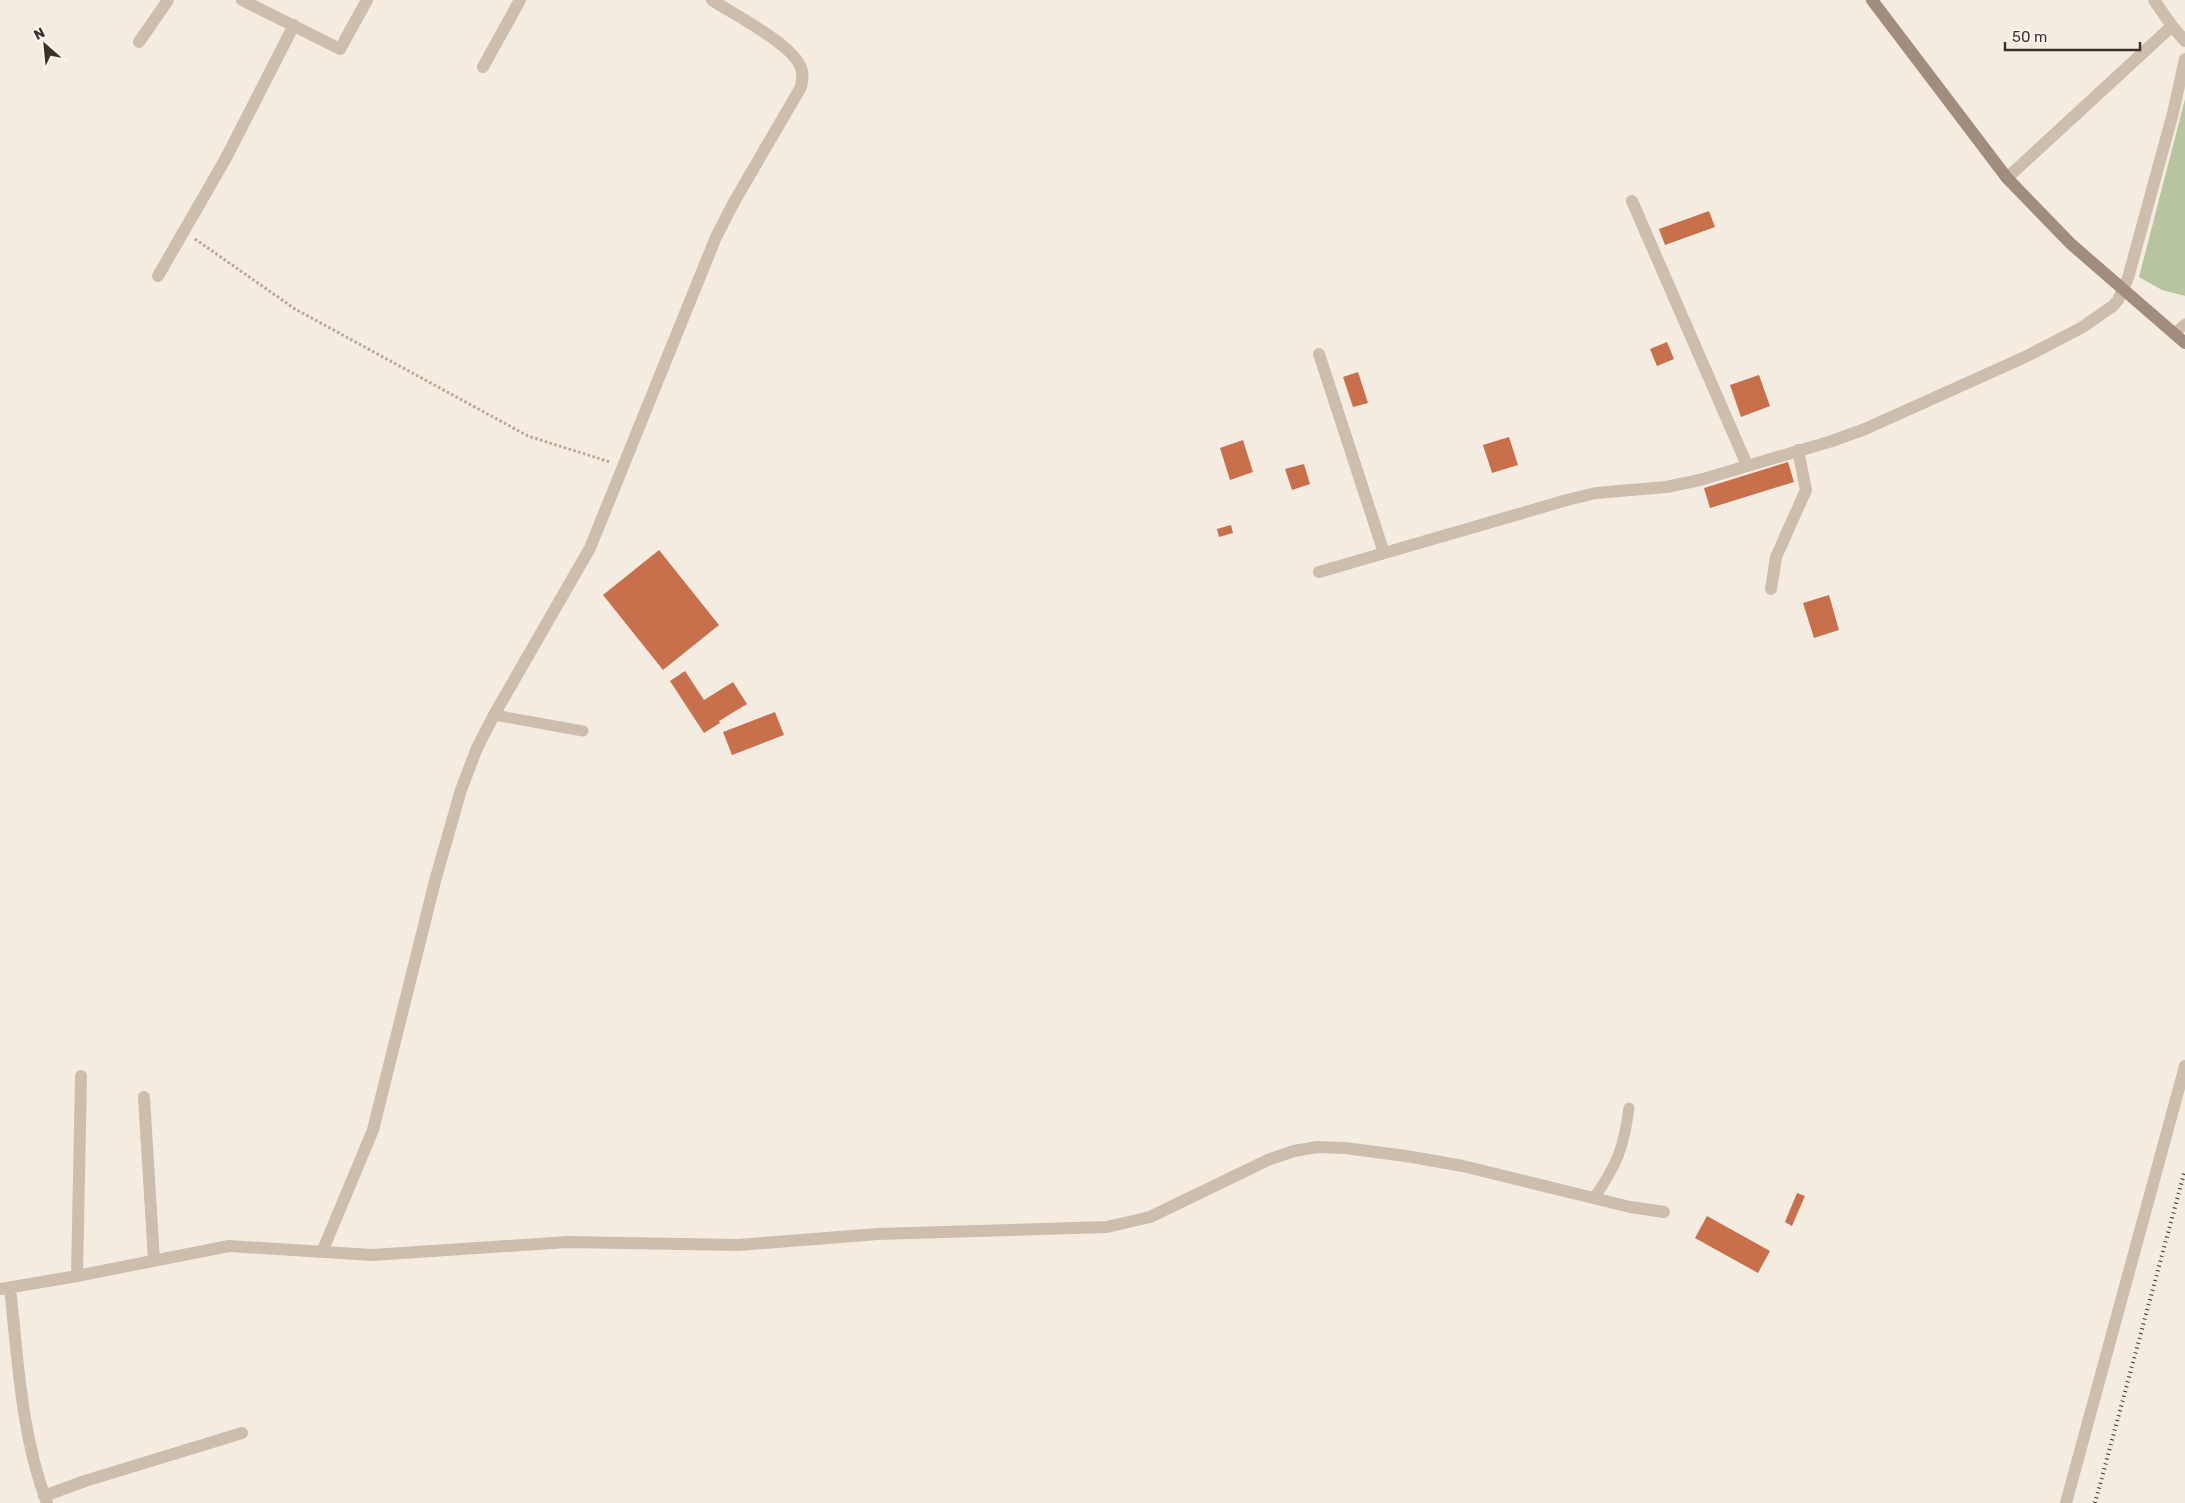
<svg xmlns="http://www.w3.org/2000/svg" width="2185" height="1503" viewBox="0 0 2185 1503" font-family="Rubik,sans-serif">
  <rect width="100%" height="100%" fill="#f4ece1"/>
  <!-- green -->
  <path fill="#b6c4a0" d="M2185,99V296L2162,290L2139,277Z"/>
  <!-- building -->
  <path fill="#c8704b" d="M1709,211L1715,227L1665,245L1659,229Z
    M1667,342L1674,359L1657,366L1650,349Z
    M1358,372L1368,403L1353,407L1343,377Z
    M1759,375L1770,406L1741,417L1730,385Z
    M1509,437L1518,465L1492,473L1483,445Z
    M1243,440L1253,472L1230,480L1220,448Z
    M1788,462L1794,482L1710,508L1704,488Z
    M1304,464L1310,484L1292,490L1285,469Z
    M1231,525L1233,533L1219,537L1217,529Z
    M659,550L719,625L663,670L603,595Z
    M1829,595L1839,630L1814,638L1803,603Z
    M685,671L704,700L733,682L747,704L719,721L720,723L704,733L670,681Z
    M775,712L784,735L732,755L723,732Z
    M1797,1193L1805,1196L1792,1226L1785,1222Z
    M1707,1216L1770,1251L1758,1273L1695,1238Z"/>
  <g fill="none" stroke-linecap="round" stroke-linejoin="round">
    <!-- path -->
    <path stroke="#b9a796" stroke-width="3" stroke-dasharray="2.5 2.5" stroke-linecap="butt" d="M195,239L295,309L528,436L610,462"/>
    <!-- service -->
    <path stroke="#cdbdac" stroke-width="11" d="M2174,334L2185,324
      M494,715L583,731
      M1594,1198C1617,1165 1624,1147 1629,1108"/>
    <!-- minor -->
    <path stroke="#cdbdac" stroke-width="12" d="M242,0L340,49L367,0
      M2154,0L2172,26L2185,41
      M139,42L168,0
      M483,67L520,0
      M2007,178L2172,26
      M1632,201L1747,465
      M158,276L226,158L294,25
      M1319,354L1384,553
      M1319,572L1567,500L1596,493L1666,487L1700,480L1832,441L1865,429L2025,357L2081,328L2113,306L2118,300L2128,278L2173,113L2185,59
      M1771,589L1776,557L1806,490L1798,450
      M144,1097L154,1260
      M322,1252L373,1130L435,881L461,790L477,748L494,715L590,548L716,237L734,202L801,87C802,80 804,74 801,68C793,44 734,15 712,0
      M77,1276L81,1076
      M10,1288C18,1360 21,1435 47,1503
      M0,1289L77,1276L229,1246L372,1255L567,1242L738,1245L878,1234L1107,1227L1150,1217L1270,1159L1294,1151L1317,1147L1345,1148L1406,1156L1463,1166L1630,1207L1664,1212
      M44,1496L85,1481L242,1433
      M2066,1503L2185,1066"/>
    <!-- secondary -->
    <path stroke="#a18c7d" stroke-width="12" d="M1872,0L2007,178L2071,244L2185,343"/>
    <!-- rail -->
    <path stroke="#3b312b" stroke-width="4" stroke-dasharray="1 4" stroke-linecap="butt" d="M2095,1503L2185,1170"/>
  </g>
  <!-- north arrow -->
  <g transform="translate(45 45) rotate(333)" stroke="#fbf6ee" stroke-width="4" paint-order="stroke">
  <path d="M0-4L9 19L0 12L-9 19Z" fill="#3b312b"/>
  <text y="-8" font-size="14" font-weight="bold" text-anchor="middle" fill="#3b312b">N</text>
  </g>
  <!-- scale -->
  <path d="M2005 42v8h135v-8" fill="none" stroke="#3b312b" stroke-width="2.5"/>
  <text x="2012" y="42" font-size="15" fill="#3b312b" stroke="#fbf6ee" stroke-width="4" paint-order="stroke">50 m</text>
</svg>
